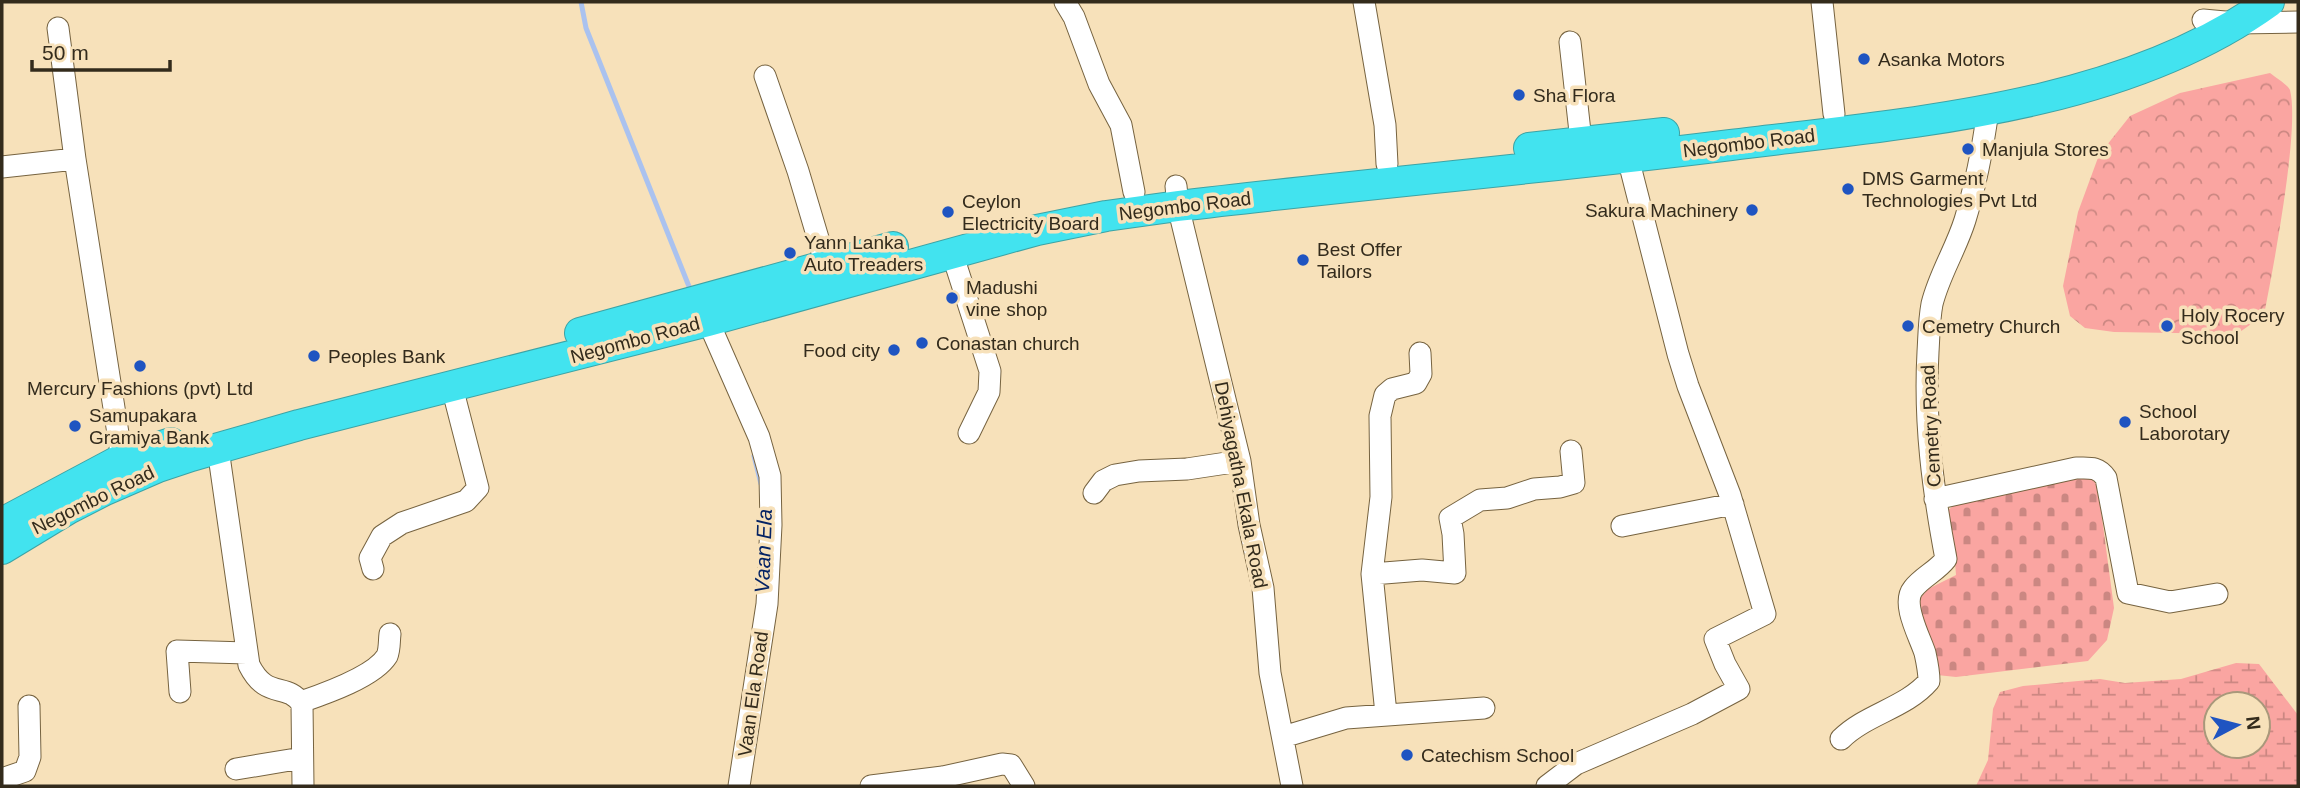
<svg xmlns="http://www.w3.org/2000/svg" width="2300" height="788" viewBox="0 0 2300 788" font-family="Helvetica,sans-serif">
  <defs>
    <pattern id="wetland-marsh" width="20" height="14" patternUnits="userSpaceOnUse" patternTransform="scale(1.75)"><rect width="20" height="14" fill="#faa5a1"/><path d="M1 5h8M5 5V1M11 12h8M15 12V8" fill="none" stroke="#cb8782"/></pattern>
    <pattern id="cemetery-stones" width="16" height="16" patternUnits="userSpaceOnUse" patternTransform="scale(1.75)"><rect width="16" height="16" fill="#faa5a1"/><path d="M2 7V4a2 2 0 0 1 4 0v3zM10 15v-3a2 2 0 0 1 4 0v3z" fill="#cb8782"/></pattern>
    <pattern id="park-crowns" width="20" height="18" patternUnits="userSpaceOnUse" patternTransform="scale(1.75)"><rect width="20" height="18" fill="#faa5a1"/><path d="M2 6a3 3 0 1 1 6 0M12 15a3 3 0 1 1 6 0" fill="none" stroke="#cb8782"/></pattern>
  </defs>
  <rect width="100%" height="100%" fill="#f7e1ba"/>
  <!-- wetland -->
  <path fill="url(#wetland-marsh)" fill-rule="evenodd" d="M2236,663L2259,664L2298,715V786H1976L1988,760L1993,709L2000,692L2023,686L2100,679L2125,683L2181,679ZM2216,704H2258V746H2216Z"/>
  <!-- cemetery -->
  <path fill="url(#cemetery-stones)" d="M2077,474L2093,478L2098,488L2114,608L2107,640L2088,661L1956,677L1937,675L1919,613V600L1928,589L1956,575L1955,562L1945,513L1953,506Z"/>
  <!-- park -->
  <path fill="url(#park-crowns)" d="M2270,73C2276,78 2287,84 2290,90C2300,129 2273,269 2264,315L2237,334L2114,332L2085,328L2070,316L2063,286L2078,212L2099,155L2130,116L2180,93Z"/>
  <g fill="none" stroke-linecap="round" stroke-linejoin="round">
    <!-- stream -->
    <path stroke="#aac2ef" stroke-width="5" d="M581,2L586,28L692,294
      M754,456L761,484"/>
    <defs>
      <path id="minor" d="M1065,2L1074,17L1099,84L1121,125L1134,192
        M1364,2L1385,125L1387,164
        M1822,2L1834,114
        M2203,20L2236,23L2298,22
        M58,28L75,159
        M1570,42L1581,141
        M765,76L798,171L826,265
        M2,167L75,159L122,459
        M1176,186L1178,206L1240,461L1249,525L1263,588L1270,673L1292,786
        M952,253L990,371L989,392L969,433
        M708,321L759,437L770,476L771,525L767,604L739,786
        M218,449L249,665C267,701 286,681 302,704L303,786
        M1094,493L1103,481L1115,475L1139,471L1187,469L1240,461
        M1935,499L2076,468C2089,468 2098,466 2106,478L2128,593L2170,602L2217,594
        M1622,526L1733,504
        M373,569L370,558L382,536L402,523L466,501L478,488L452,387
        M1372,574L1422,570L1455,573L1453,534L1450,518L1480,500L1507,498L1534,489L1560,487L1574,483L1571,451
        M180,692L177,651L247,653
        M301,702C324,694 374,677 387,656C390,649 389,641 390,634
        M1386,714L1372,574L1381,497L1380,416L1385,395L1392,389L1416,383L1421,374L1420,353
        M1283,737L1346,718L1484,708
        M1841,739C1866,714 1906,708 1929,681C1929,671 1927,662 1925,653C1920,637 1901,604 1913,589C1922,577 1937,571 1946,559C1933,490 1924,423 1928,352C1929,336 1929,320 1932,304C1939,275 1956,249 1965,220C1976,184 1983,147 1988,110
        M236,769L302,758
        M2,779L25,771L30,757L29,706
        M871,786L943,777L1002,764L1011,765L1024,786
        M1547,786L1576,764L1692,714L1739,689L1725,664L1715,639L1765,614L1730,495L1688,386L1678,354L1628,158"/>
      <path id="highway" d="M1529,148L1664,133
        M580,333L893,247
        M2,523L122,459L171,443
        M2,549L68,509L105,490L158,467L191,456L299,425L708,321L1037,230L1106,216L1178,206C1362,184 1547,168 1731,145C1907,123 2121,109 2269,2"/>
    </defs>
    <!-- minor casing -->
    <use href="#minor" stroke="#766340" stroke-width="23"/>
    <!-- highway casing -->
    <use href="#highway" stroke="#3da3a5" stroke-width="32"/>
    <!-- minor -->
    <use href="#minor" stroke="#fff" stroke-width="21"/>
    <!-- highway -->
    <use href="#highway" stroke="#42e3ef" stroke-width="30"/>
  </g>
  <!-- markers -->
  <g fill="#1f54c1" stroke="#f7e1ba" stroke-width="2.5">
    <circle cx="1864" cy="59" r="7"/>
    <circle cx="1519" cy="95" r="7"/>
    <circle cx="1968" cy="149" r="7"/>
    <circle cx="1848" cy="189" r="7"/>
    <circle cx="1752" cy="210" r="7"/>
    <circle cx="948" cy="212" r="7"/>
    <circle cx="790" cy="253" r="7"/>
    <circle cx="1303" cy="260" r="7"/>
    <circle cx="952" cy="298" r="7"/>
    <circle cx="1908" cy="326" r="7"/>
    <circle cx="2167" cy="326" r="7"/>
    <circle cx="922" cy="343" r="7"/>
    <circle cx="894" cy="350" r="7"/>
    <circle cx="314" cy="356" r="7"/>
    <circle cx="140" cy="366" r="7"/>
    <circle cx="2125" cy="422" r="7"/>
    <circle cx="75" cy="426" r="7"/>
    <circle cx="1407" cy="755" r="7"/>
  </g>
  <g text-anchor="middle" dominant-baseline="central" stroke-width="7" stroke-linejoin="round" paint-order="stroke">
    <!-- poi labels -->
    <g font-size="19" fill="#332b1c" stroke="#f7e1ba" text-anchor="start">
      <text x="1878" y="59">Asanka Motors</text>
      <text x="1533" y="95">Sha Flora</text>
      <text x="1982" y="149">Manjula Stores</text>
      <text x="1862" y="178">DMS Garment<tspan x="1862" dy="22">Technologies Pvt Ltd</tspan></text>
      <text x="962" y="201">Ceylon<tspan x="962" dy="22">Electricity Board</tspan></text>
      <text x="1738" y="210" text-anchor="end">Sakura Machinery</text>
      <text x="804" y="242">Yann Lanka<tspan x="804" dy="22">Auto Treaders</tspan></text>
      <text x="1317" y="249">Best Offer<tspan x="1317" dy="22">Tailors</tspan></text>
      <text x="966" y="287">Madushi<tspan x="966" dy="22">vine shop</tspan></text>
      <text x="2181" y="315">Holy Rocery<tspan x="2181" dy="22">School</tspan></text>
      <text x="1922" y="326">Cemetry Church</text>
      <text x="936" y="343">Conastan church</text>
      <text x="880" y="350" text-anchor="end">Food city</text>
      <text x="328" y="356">Peoples Bank</text>
      <text x="140" y="388" text-anchor="middle">Mercury Fashions (pvt) Ltd</text>
      <text x="2139" y="411">School<tspan x="2139" dy="22">Laborotary</tspan></text>
      <text x="89" y="415">Samupakara<tspan x="89" dy="22">Gramiya Bank</tspan></text>
      <text x="1421" y="755">Catechism School</text>
    </g>
    <!-- street labels -->
    <g font-size="19" fill="#332b1c" stroke="#f7e1ba">
      <text transform="translate(1749 143) rotate(-7)">Negombo Road</text>
      <text transform="translate(1185 206) rotate(-7)">Negombo Road</text>
      <text transform="translate(635 340) rotate(-15)">Negombo Road</text>
      <text transform="translate(1931 426) rotate(-93)">Cemetry Road</text>
      <text transform="translate(1241 485) rotate(79)">Dehiyagatha Ekala Road</text>
      <text transform="translate(93 500) rotate(-26)">Negombo Road</text>
      <text transform="translate(753 694) rotate(-82)">Vaan Ela Road</text>
    </g>
    <!-- water labels -->
    <g font-size="21" font-style="italic" fill="#052364" stroke="#f7e1ba">
      <text transform="translate(763 551) rotate(-88)">Vaan Ela</text>
    </g>
  </g>
  <!-- border -->
  <rect width="2300" height="788" fill="none" stroke="#332b1c" stroke-width="7"/>
  <!-- north arrow -->
  <g transform="translate(2237 725) rotate(83)"><circle r="33" fill="#f7e1ba" stroke="#a9987b" stroke-width="2"/>
  <path d="M0-5L12 26L0 18L-12 26Z" fill="#1f54c1"/>
  <text y="-10" font-size="19" font-weight="bold" text-anchor="middle" fill="#332b1c">N</text>
  </g>
  <!-- scale -->
  <path d="M32 60v10h138v-10" fill="none" stroke="#332b1c" stroke-width="3.5"/>
  <text x="42" y="60" font-size="21" fill="#332b1c" stroke="#f7e1ba" stroke-width="5" paint-order="stroke">50 m</text>
</svg>
